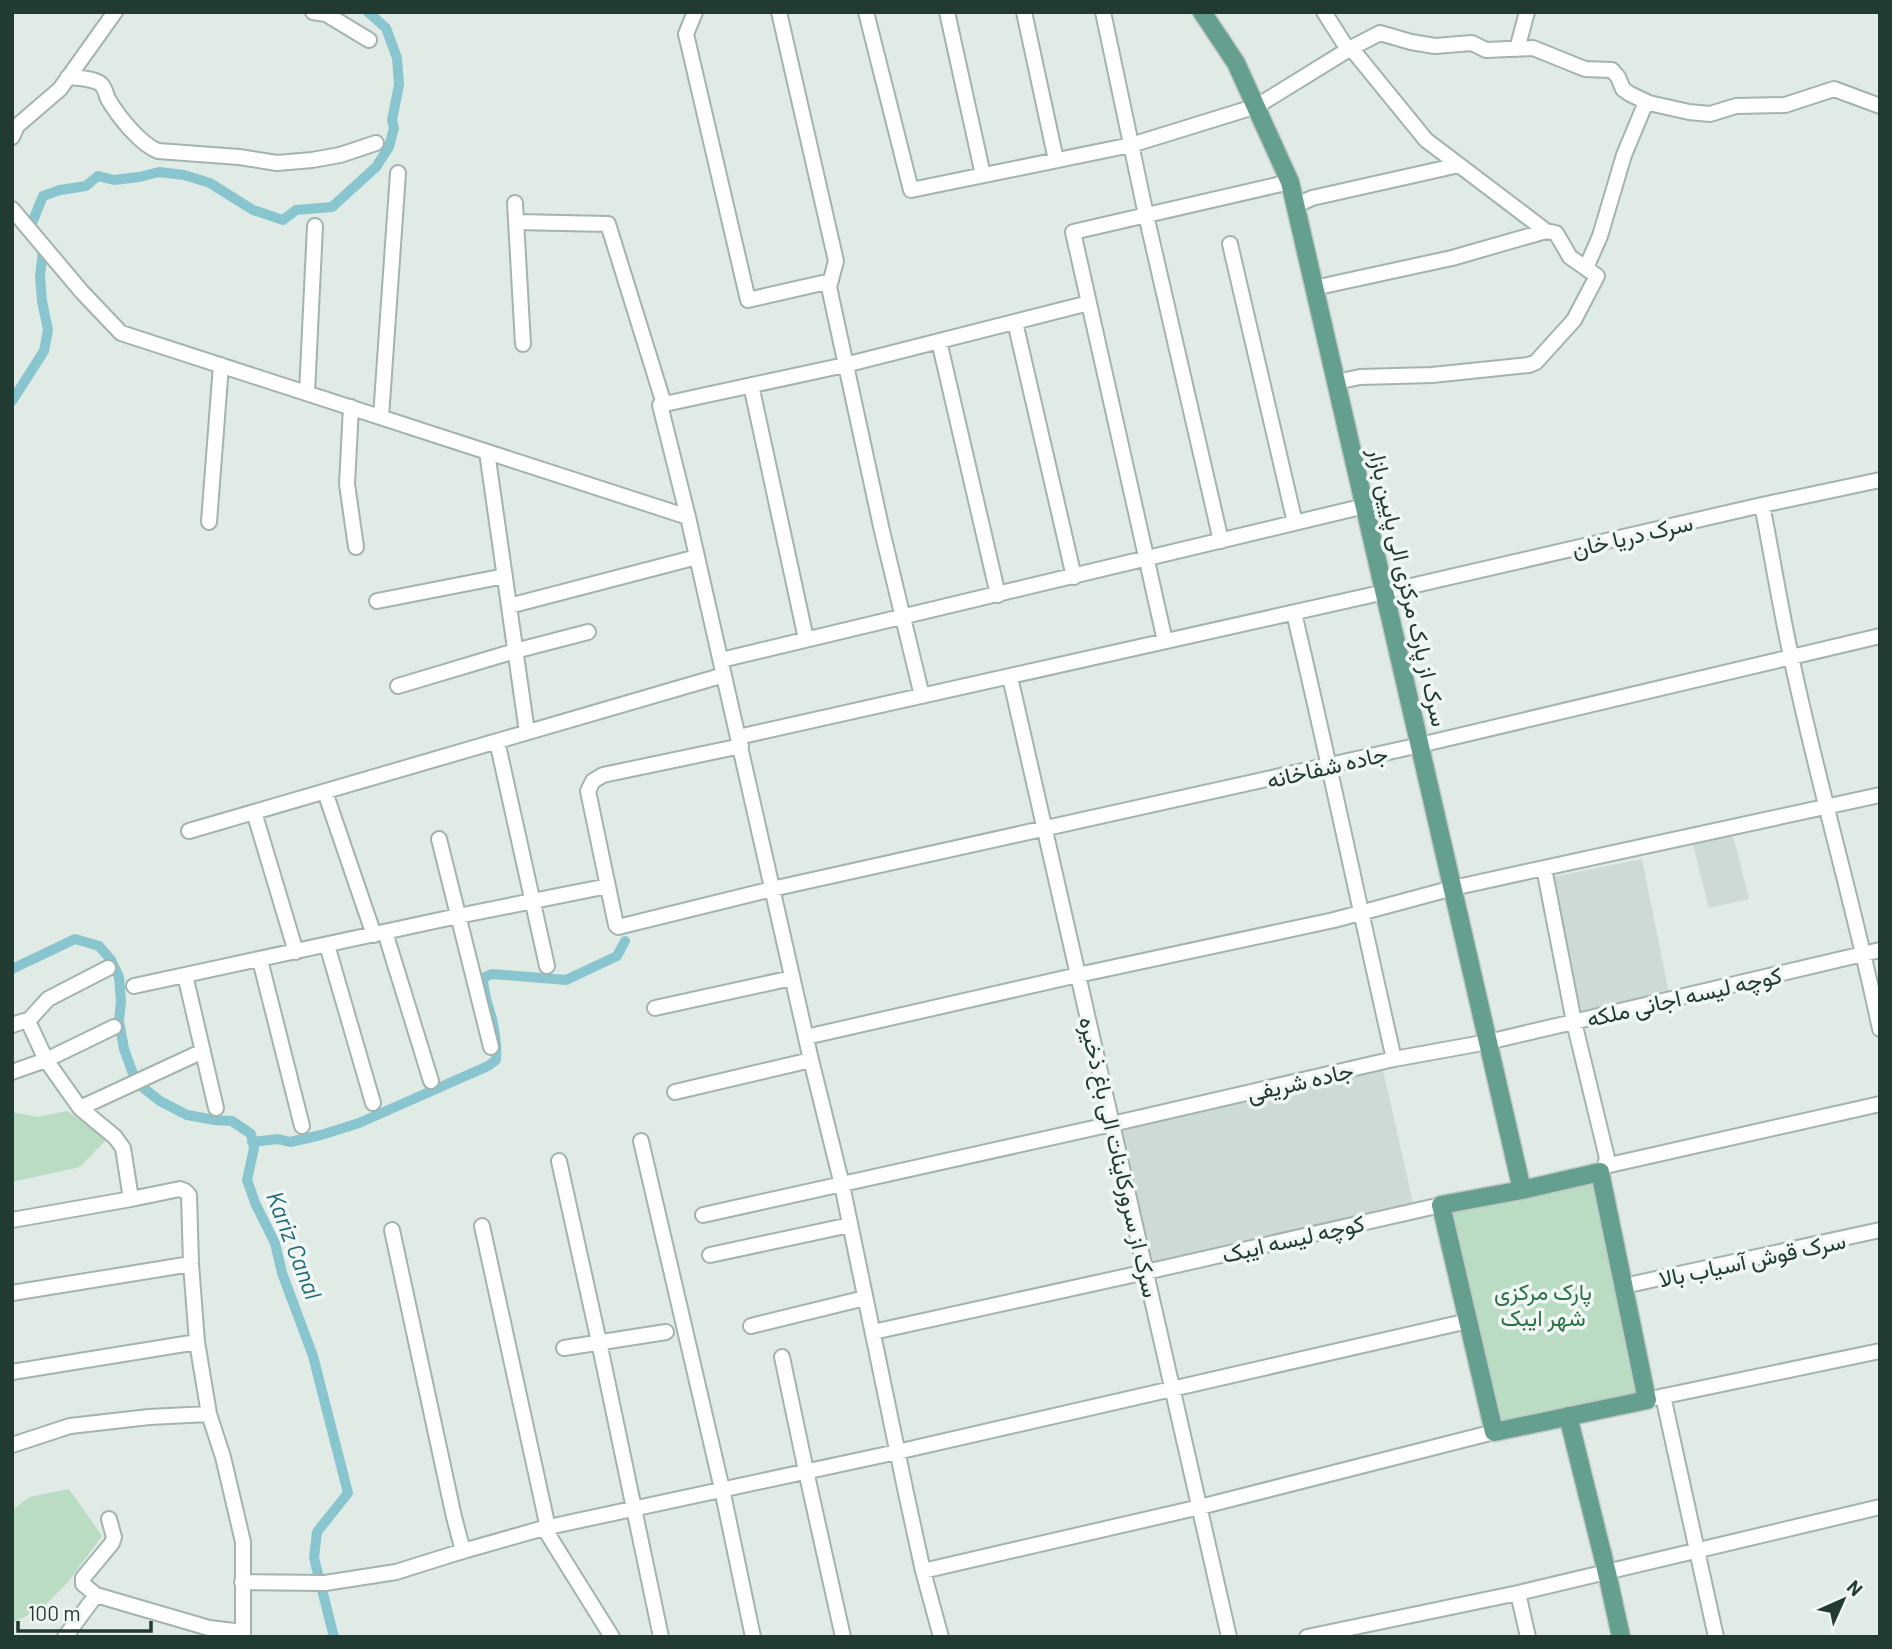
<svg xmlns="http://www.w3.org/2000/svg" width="1892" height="1649" viewBox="0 0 1892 1649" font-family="Barlow,Vazirmatn,sans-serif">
  <rect width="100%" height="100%" fill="#e0ebe6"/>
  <!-- built -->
  <path fill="#cedad5" d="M1732,831L1749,899L1709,908L1692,841Z
    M1642,859L1669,993L1580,1011L1552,877Z
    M1383,1070L1413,1203L1152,1262L1122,1130Z"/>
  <!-- green -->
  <path fill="#b9dcc2" d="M67,1111L108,1138L80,1167L12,1182V1112L37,1117Z
    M1593,1180L1641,1396L1494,1428L1446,1212Z
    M69,1489L102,1536L68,1582L41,1609L12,1623V1511L29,1497Z"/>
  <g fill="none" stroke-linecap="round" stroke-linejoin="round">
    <!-- canal -->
    <path stroke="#89c5cf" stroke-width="10" d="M32,223L43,196L60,190L86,186L98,176L114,180L139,177L159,172L184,175L210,183L253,210L283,220L296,210L332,207L376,167L389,147L394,128L392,120L399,85L397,58L386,28L368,12
      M12,401L44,351L48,330L42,301L40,276L43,251
      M12,969L75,939L99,946L111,960L119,977L121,1001L119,1021L124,1049L136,1082L160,1101L187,1115L215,1120L232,1121L251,1134L254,1148L247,1180L256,1205L275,1243L282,1273L313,1356L348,1493L317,1532L314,1558L334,1637
      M252,1142L278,1139L290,1142L321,1135L359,1123L488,1066L496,1060C497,1046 495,1032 492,1019C488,1005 483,992 483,978L492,974L566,980L617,956L625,941"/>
    <defs>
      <path id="minor" d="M313,12L326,14L369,40
        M695,12L686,34L748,300L831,281
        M779,12L836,261L829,287L882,531L922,696
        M866,12L911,190L1131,145L1257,106L1351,48L1380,33L1411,42L1435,46L1472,43L1486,50L1533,48L1585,69L1612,70L1618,77L1623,89L1630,94L1649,103L1689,112L1710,114L1736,106L1785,105L1834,89L1880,106
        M947,12L983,175
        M1024,12L1056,160
        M1103,12L1146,215L1221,541
        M1324,12L1345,45L1351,48L1426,140L1546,231L1556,233L1570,257L1597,276L1574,320L1536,362L1529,365L1432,375L1360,377L1336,382
        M1517,49L1527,12
        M68,77C78,78 93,78 101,84C105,88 106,94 108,99C118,116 140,144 158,151L239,157L277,163L312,160L340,155L376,143
        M12,137L17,126L60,89L115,12
        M515,203L523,344
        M1295,206L1312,198L1459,165
        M12,209L82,292L121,333L688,517L811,1060L842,1185L906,1493L923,1571L941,1637
        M516,222L608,224L664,404
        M1230,244L1295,523
        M1586,268L1600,236L1624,155L1646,102
        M1314,288L1452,258L1546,231
        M1015,322L1074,577
        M939,341L998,595
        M751,385L806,639
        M307,393L315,226
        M351,407L347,484L356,547
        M381,417L398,173
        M487,452L527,732
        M1762,505C1772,555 1780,606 1791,656C1817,781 1854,904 1880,1029
        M688,517L660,405L845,365L1089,303
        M209,522L221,365
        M377,601L505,576
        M509,606L697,557
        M1294,613C1329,761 1360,911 1394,1059
        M1165,641L1073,232L1290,182
        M721,660L1365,506
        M1010,677L1229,1637
        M398,686L515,651L588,632
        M738,737L1385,592L1762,505L1880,480
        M497,741L547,966
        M741,746L603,775L593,781L588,791L616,925L618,927L772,889L1420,745L1880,636
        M325,792L374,935
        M254,812L296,952
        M189,831L724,675
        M439,839L491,1047
        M1544,868L1574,1022L1607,1158L1605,1166L1600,1172
        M385,932L431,1081
        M327,945L373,1103
        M260,960L302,1126
        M185,975L216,1108
        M134,986L458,916L608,886
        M655,1008L792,978
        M28,1021L48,999L108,968
        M12,1025L24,1021H28L46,1060L80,1108L115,1137L123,1148L131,1199L180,1189L185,1191L189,1195L191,1264L197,1342L209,1414L223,1457L243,1542V1637
        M806,1037L1078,975L1334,920L1453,888L1544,868L1880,795
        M12,1072L46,1060L114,1027
        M675,1092L811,1060
        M80,1108L203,1051
        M641,1141L722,1489L753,1637
        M559,1161L599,1342L661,1637
        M1605,1166L1880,1104
        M703,1215L1112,1124L1394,1059L1488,1042L1880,950
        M12,1220L131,1199
        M482,1226L548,1528
        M392,1230L454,1517L463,1551
        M710,1255L850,1225
        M1624,1286L1880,1230
        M12,1293L191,1264
        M751,1326L865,1298
        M873,1332L1146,1272L1441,1205
        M564,1348L666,1332
        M782,1357L806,1471L843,1637
        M12,1372L197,1342
        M1663,1396L1716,1637
        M1655,1398L1880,1351
        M12,1445L70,1426L149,1417L209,1414
        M109,1519L114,1537L112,1543L83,1578V1584L96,1595L209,1628L243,1632
        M544,1528L612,1637
        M923,1571L1200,1507L1494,1432
        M242,1582L325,1583L396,1572L463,1551L544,1528L897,1452L1468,1321
        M1518,1593L1528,1637
        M65,1637L96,1595
        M1307,1637L1518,1593L1880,1507"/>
      <path id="major" d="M1202,12L1236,63L1290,182L1522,1190
        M1600,1172L1647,1400L1494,1432L1441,1205L1522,1190Z
        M1568,1416L1607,1573L1621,1637"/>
    </defs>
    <!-- minor casing -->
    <use href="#minor" stroke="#a3b3ad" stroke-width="18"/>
    <!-- major casing -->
    <use href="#major" stroke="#c1c8c6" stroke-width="21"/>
    <!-- minor -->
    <use href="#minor" stroke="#fff" stroke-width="14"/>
    <!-- major -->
    <use href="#major" stroke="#659f90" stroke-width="18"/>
  </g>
  <g text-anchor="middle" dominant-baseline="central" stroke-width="7" stroke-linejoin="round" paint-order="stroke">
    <!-- street labels -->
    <g font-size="23" fill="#213b33" stroke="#f0f7f4">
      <text transform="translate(1632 535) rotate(-13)">سرک دریا خان</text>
      <text transform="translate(1409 587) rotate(77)">سرک از پارک مرکزی الی پایین بازار</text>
      <text transform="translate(1327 766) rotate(-13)">جاده شفاخانه</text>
      <text transform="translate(1684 996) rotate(-13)">کوچه لیسه اجانی ملکه</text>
      <text transform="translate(1300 1081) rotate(-13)">جاده شریفی</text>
      <text transform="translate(1120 1157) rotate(77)">سرک از سرورکاینات الی باغ ذخیره</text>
      <text transform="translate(1293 1238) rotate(-13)">کوچه لیسه ایبک</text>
      <text transform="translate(1752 1259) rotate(-12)">سرک قوش آسیاب بالا</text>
    </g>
    <!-- park labels -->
    <g font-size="23" fill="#2c7146" stroke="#f0f7f4">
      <text x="1543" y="1291">پارک مرکزی<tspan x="1543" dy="26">شهر ایبک</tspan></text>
    </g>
    <!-- water labels -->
    <g font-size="24" font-style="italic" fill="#1d6875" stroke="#f0f7f4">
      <text transform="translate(295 1245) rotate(69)">Kariz Canal</text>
    </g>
  </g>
  <!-- border -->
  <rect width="1892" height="1649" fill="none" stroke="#213b33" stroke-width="28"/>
  <!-- north arrow -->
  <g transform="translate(1843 1600) rotate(45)" stroke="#f0f7f4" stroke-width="5" paint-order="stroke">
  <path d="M0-5L12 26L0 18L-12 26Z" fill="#213b33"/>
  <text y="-10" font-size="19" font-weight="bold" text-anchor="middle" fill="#213b33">N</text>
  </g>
  <!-- scale -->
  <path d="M18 1621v10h133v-10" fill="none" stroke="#213b33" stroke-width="3.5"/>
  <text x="28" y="1621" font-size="21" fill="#213b33" stroke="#f0f7f4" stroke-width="5" paint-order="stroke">100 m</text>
</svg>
